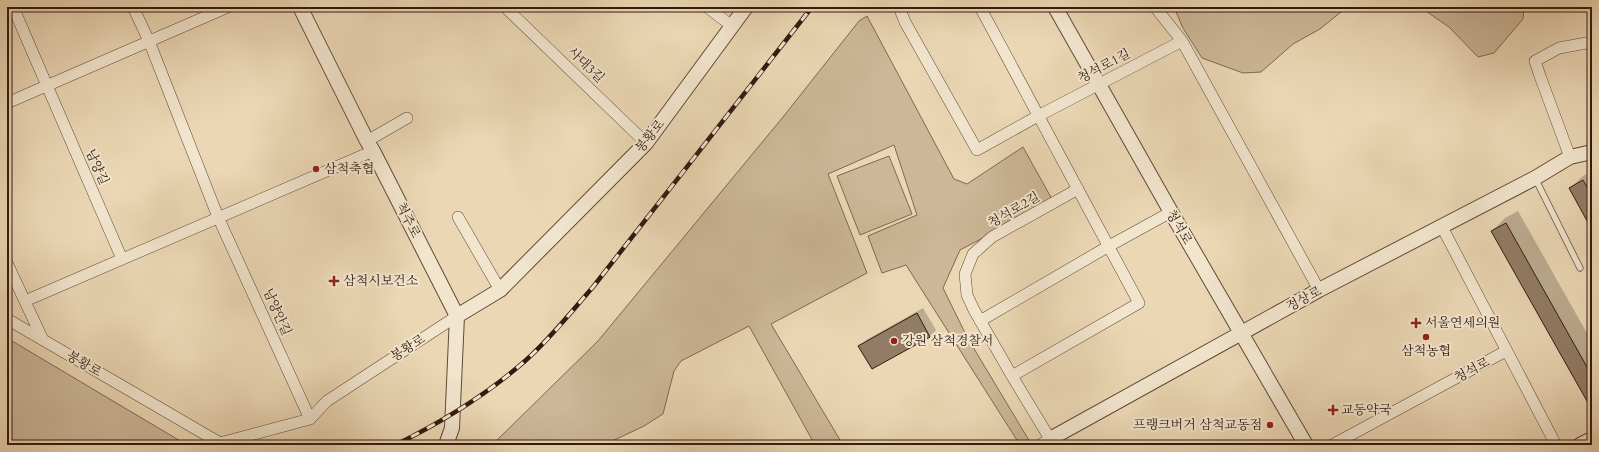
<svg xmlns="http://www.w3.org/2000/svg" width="1599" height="452" viewBox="0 0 1599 452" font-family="Cardo,'Noto Serif KR',serif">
  <rect width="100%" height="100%" fill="#ebd7b4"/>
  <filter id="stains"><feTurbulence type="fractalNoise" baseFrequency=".005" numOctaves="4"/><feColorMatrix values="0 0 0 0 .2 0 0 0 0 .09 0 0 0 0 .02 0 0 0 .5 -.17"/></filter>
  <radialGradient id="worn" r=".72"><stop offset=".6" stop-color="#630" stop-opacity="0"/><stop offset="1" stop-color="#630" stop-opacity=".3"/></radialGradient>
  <!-- green -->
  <path fill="#ccb798" stroke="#7f6854" d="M1174,7H1352L1341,12L1320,29L1293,44L1261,72L1243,73L1202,58L1183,28Z
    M1420,7H1524L1523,19L1494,53L1478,57L1449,27Z
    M867,16L954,179L967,184L1023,147L1053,201L960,250L943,288L967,337L1030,442L1026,445H1020L906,265L882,273L868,236L917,215L894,145L828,174L867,273L771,324L843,445H815L749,326L681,361L674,371L663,414L644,426L604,445H492L598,341L783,117L859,21Z
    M889,156L912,214L860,235L837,176Z
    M7,338L187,445H7Z"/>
  <!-- shadow -->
  <path fill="#0003" d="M1592,171V228L1570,188L1583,176Z
    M1518,211L1592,342V405L1492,231L1505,218Z
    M923,308L936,330L930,336L872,368L860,346L866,340Z"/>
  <!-- building -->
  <path fill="#927c65" stroke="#321a0f" d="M1583,180L1592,196V230L1569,188Z
    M1506,223L1592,376V410L1491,231Z
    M917,313L930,337L872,369L858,346Z"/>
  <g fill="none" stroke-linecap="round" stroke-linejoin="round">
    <defs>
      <path id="service" d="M1535,178L1580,268"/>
      <path id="minor" d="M13,7L122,259
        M133,7L149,41L218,217L310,419
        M505,7L646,143
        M707,7L732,26
        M899,7L905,22L977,150L1038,116L1182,41
        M980,7L1139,303L1012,376L1050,439L1040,445
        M1155,7L1182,41L1319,290
        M7,103L228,7
        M367,141L407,118
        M1570,157L1540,76L1535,61L1559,48L1592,42
        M458,217L500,290
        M1442,227L1556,445
        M7,263L43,340
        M25,301L373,151
        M7,319L220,443L310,419L327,401L457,316
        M980,321L1109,246L1171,212
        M1012,376L974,310L967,295L965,274L973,254L992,237L1078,189
        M1332,445L1506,351"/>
      <path id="tertiary" d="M300,7L367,141L373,151L457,316L452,428L446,445
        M1055,7L1171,212L1306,445
        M457,316L500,290L646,143L746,7
        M1050,439L1319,290L1535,178L1570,157L1592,152
        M1580,445L1592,439"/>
    </defs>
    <!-- service casing -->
    <use href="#service" stroke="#604938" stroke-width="7"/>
    <!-- minor casing -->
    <use href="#minor" stroke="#604938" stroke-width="12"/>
    <!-- tertiary casing -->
    <use href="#tertiary" stroke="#604938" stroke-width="16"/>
    <!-- service -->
    <use href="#service" stroke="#f2e5ce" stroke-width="5.5"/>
    <!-- minor -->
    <use href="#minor" stroke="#f2e5ce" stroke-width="11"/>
    <!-- tertiary -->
    <use href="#tertiary" stroke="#f2e5ce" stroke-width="14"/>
    <defs>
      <path id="rail" d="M395,445C442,422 486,395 525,361C550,339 571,312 593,287L812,7"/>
    </defs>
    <!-- rail casing -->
    <use href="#rail" stroke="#321a0f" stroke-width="4.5"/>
    <!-- rail -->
    <use href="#rail" stroke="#f2e5ce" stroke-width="3" stroke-dasharray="9" stroke-linecap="butt"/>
  </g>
  <!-- markers -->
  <g fill="#8f2418" stroke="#f2e5ce" stroke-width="1.5">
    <circle cx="316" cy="169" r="4"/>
    <path d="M332 275h4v4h4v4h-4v4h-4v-4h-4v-4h4z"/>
    <path d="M1414 317h4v4h4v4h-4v4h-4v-4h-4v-4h4z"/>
    <circle cx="1426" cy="337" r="4"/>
    <circle cx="894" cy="341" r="4"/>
    <path d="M1331 404h4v4h4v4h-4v4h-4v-4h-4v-4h4z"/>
    <circle cx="1270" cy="425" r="4"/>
  </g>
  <g text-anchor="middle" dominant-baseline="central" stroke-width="4" stroke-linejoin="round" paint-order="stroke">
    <!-- street labels -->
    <g font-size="13" fill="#321a0f" stroke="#f2e5ce">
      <text transform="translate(586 65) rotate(44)">사대3길</text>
      <text transform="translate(1104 66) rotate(-28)">청석로1길</text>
      <text transform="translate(650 136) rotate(-51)">봉황로</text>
      <text transform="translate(97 167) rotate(66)">남양길</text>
      <text transform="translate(1014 210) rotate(-30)">청석로2길</text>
      <text transform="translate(408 220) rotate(63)">척주로</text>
      <text transform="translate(1179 227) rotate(60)">청석로</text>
      <text transform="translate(1304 299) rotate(-28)">정상로</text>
      <text transform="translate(277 312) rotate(66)">남양안길</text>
      <text transform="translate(408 348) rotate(-33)">봉황로</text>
      <text transform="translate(84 364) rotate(30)">봉황로</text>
      <text transform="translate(1472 370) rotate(-28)">청석로</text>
    </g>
    <!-- poi labels -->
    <g font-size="13" fill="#321a0f" stroke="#f2e5ce" text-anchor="start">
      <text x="324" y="169">삼척축협</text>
      <text x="343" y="281">삼척시보건소</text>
      <text x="1425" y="323">서울연세의원</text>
      <text x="902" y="341">강원 삼척경찰서</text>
      <text x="1426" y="351" text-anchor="middle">삼척농협</text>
      <text x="1341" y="410">교동약국</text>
      <text x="1262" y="425" text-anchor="end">프랭크버거 삼척교동점</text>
    </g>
  </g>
  <!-- margin -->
  <rect width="1599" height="452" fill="none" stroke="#ebd7b4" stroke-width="24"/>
  <rect x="8" y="8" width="1583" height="436" fill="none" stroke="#321a0f" stroke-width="2"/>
  <rect x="12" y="12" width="1575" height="428" fill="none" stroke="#321a0f"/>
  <rect width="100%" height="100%" filter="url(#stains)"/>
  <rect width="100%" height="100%" fill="url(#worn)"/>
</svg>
